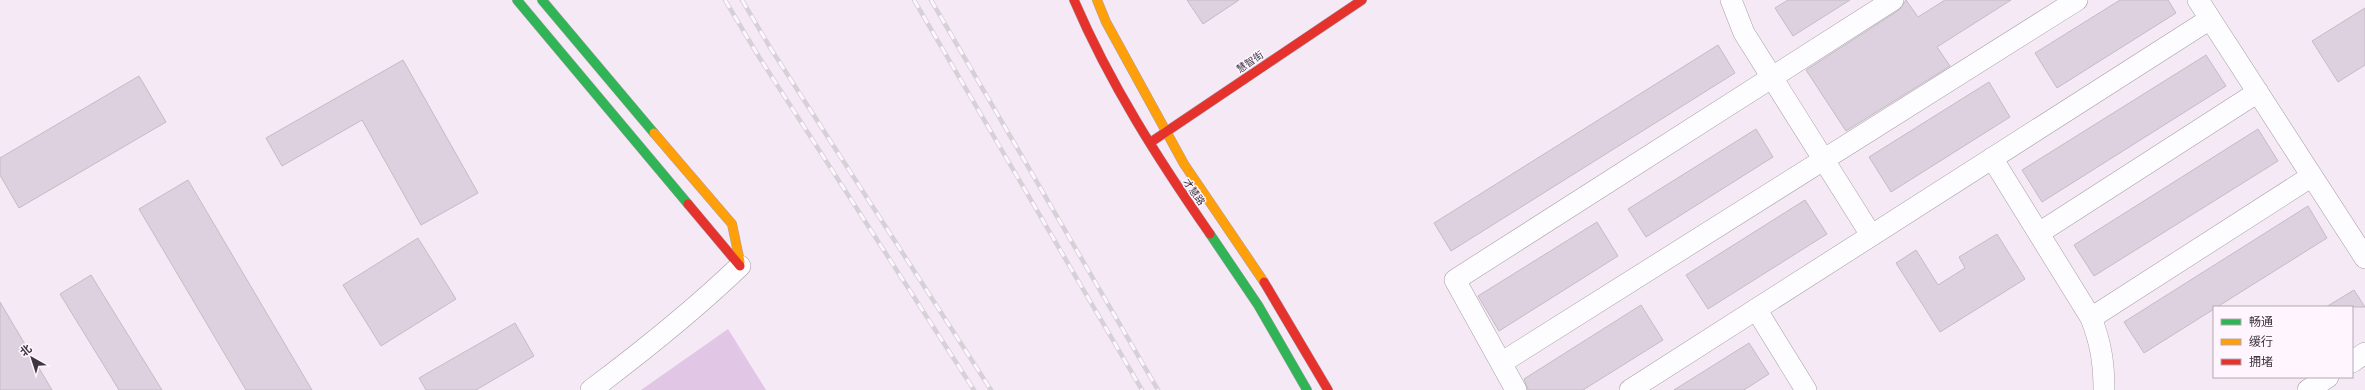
<svg xmlns="http://www.w3.org/2000/svg" width="2365" height="390" viewBox="0 0 2365 390" font-family="'Roboto Serif','Noto Sans SC',serif">
  <rect width="100%" height="100%" fill="#f4e9f5"/>
  <!-- green -->
  <path fill="#e2c6e5" d="M728,329L766,390H641Z"/>
  <!-- building -->
  <path fill="#ddd0df" stroke="#c4bcc5" d="M1187,0H1239L1203,24Z
    M1788,0H1850L1793,36L1775,8Z
    M1906,0L1918,17L1945,0H2011L1937,47L1950,66L1846,131L1806,70L1899,10Z
    M2120,0H2168L2176,13L2057,88L2035,53Z
    M2365,8V65L2338,82L2312,41Z
    M1718,45L1735,73L1451,251L1434,223Z
    M2206,55L2226,86L2042,202L2022,170Z
    M403,60L478,193L421,225L362,120L282,166L266,138Z
    M139,76L166,122L19,208L0,175V158Z
    M1989,82L2010,117L1891,192L1869,157Z
    M1756,129L1773,157L1646,237L1628,209Z
    M2258,129L2278,161L2094,276L2074,245Z
    M188,180L312,390H246L139,209Z
    M1805,200L1827,234L1708,309L1686,275Z
    M2308,206L2327,238L2217,307H2214V309L2144,353L2124,322Z
    M1597,222L1618,256L1499,331L1478,296Z
    M1997,234L2025,279L1940,332L1896,263L1916,250L1938,285L1965,268L1959,257Z
    M418,238L456,299L381,346L343,285Z
    M91,275L162,390H119L60,294Z
    M2354,290L2365,307H2326Z
    M0,302L52,390H0Z
    M1641,305L1663,340L1583,390H1528L1524,379Z
    M515,323L534,356L476,390H426L419,378Z
    M1749,343L1769,374L1744,390H1674Z"/>
  <g fill="none" stroke-linecap="round" stroke-linejoin="round">
    <defs>
      <path id="street" d="M1731,0L1744,33L1871,235
        M2198,0L2365,258
        M1992,158L2091,318C2101,343 2104,364 2104,390
        M2039,233L2258,92
        M1756,309L1806,390
        M2091,318L2312,176
        M2352,362L2365,353
        M1501,363L2077,0
        M591,390C643,351 693,311 740,266
        M1516,390L1455,280L1893,0
        M1630,390L2210,19
        M2308,390L2328,377"/>
      <path id="fast" d="M517,0L688,204
        M542,0L654,133
        M1210,234L1258,305L1307,390"/>
      <path id="slow" d="M1097,0L1106,22L1184,164L1264,282
        M654,133L732,224L740,262"/>
      <path id="jam" d="M1074,0C1110,84 1158,159 1210,234
        M1154,140L1362,0
        M688,204L740,266
        M1264,282L1328,390"/>
    </defs>
    <!-- street casing -->
    <use href="#street" stroke="#a79fa8" stroke-width="22"/>
    <!-- fast casing -->
    <use href="#fast" stroke="#a79fa8" stroke-width="10"/>
    <!-- slow casing -->
    <use href="#slow" stroke="#a79fa8" stroke-width="10"/>
    <!-- jam casing -->
    <use href="#jam" stroke="#a79fa8" stroke-width="10"/>
    <!-- street -->
    <use href="#street" stroke="#fdfcfe" stroke-width="21"/>
    <!-- fast -->
    <use href="#fast" stroke="#30b455" stroke-width="9"/>
    <!-- slow -->
    <use href="#slow" stroke="#ff9f0a" stroke-width="9"/>
    <!-- jam -->
    <use href="#jam" stroke="#e5322d" stroke-width="9"/>
    <defs>
      <path id="rail" d="M725,0L759,57L974,390
        M742,0L771,49L991,390
        M914,0L1142,390
        M931,0L1158,390"/>
    </defs>
    <!-- rail casing -->
    <use href="#rail" stroke="#d5d1d6" stroke-width="4.5"/>
    <!-- rail -->
    <use href="#rail" stroke="#fef5ff" stroke-width="3" stroke-dasharray="9" stroke-linecap="butt"/>
  </g>
  <g text-anchor="middle" dominant-baseline="central" stroke-width="3" stroke-linejoin="round" paint-order="stroke">
    <!-- street labels -->
    <g font-size="10" fill="#3e363f" stroke="#fef5ff">
      <text transform="translate(1250 62) rotate(-34)">慧智街</text>
      <text transform="translate(1194 192) rotate(55)">才慧路</text>
    </g>
  </g>
  <!-- legend -->
  <rect x="2213" y="306" width="140" height="72" fill="#fef5ff" stroke="#b1a9b2"/>
  <rect x="2221" y="319" width="20" height="6" fill="#30b455" stroke="#b1a9b2"/>
  <text x="2249" y="326" font-size="12" fill="#3e363f">畅通</text>
  <rect x="2221" y="339" width="20" height="6" fill="#ff9f0a" stroke="#b1a9b2"/>
  <text x="2249" y="346" font-size="12" fill="#3e363f">缓行</text>
  <rect x="2221" y="359" width="20" height="6" fill="#e5322d" stroke="#b1a9b2"/>
  <text x="2249" y="366" font-size="12" fill="#3e363f">拥堵</text>
  <!-- north arrow -->
  <g transform="translate(32 358) rotate(321)" stroke="#fef5ff" stroke-width="3" paint-order="stroke">
  <path d="M0-3L7 15L0 10L-7 15Z" fill="#3e363f"/>
  <text y="-6" font-size="11" font-weight="bold" text-anchor="middle" fill="#3e363f">北</text>
  </g>
</svg>
